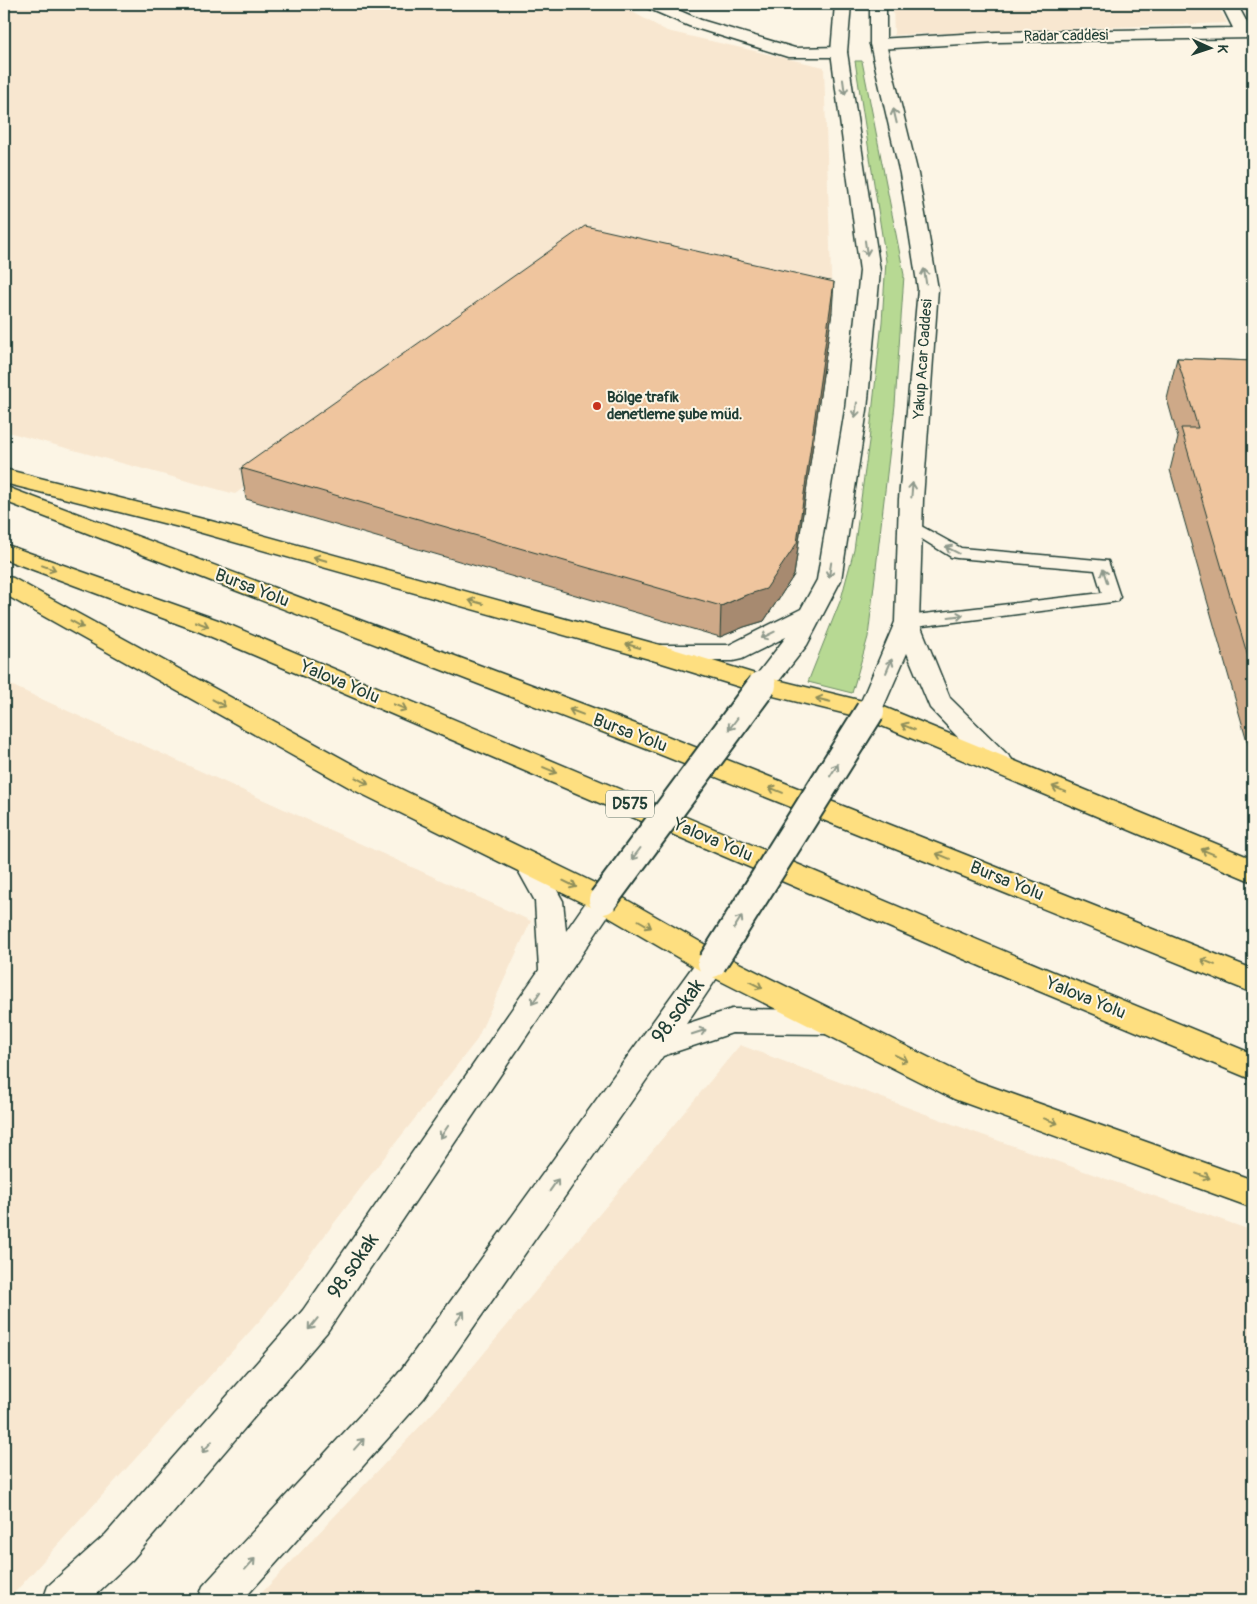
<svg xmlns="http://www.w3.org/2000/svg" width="1257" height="1604" viewBox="0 0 1257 1604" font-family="Pangolin,sans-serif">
  <rect width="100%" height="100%" fill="#fcf5e5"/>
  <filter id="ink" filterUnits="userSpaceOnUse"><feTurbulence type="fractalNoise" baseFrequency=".02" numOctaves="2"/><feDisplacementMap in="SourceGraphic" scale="10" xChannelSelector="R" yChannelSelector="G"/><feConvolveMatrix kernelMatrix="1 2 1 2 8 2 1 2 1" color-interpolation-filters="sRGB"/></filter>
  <g filter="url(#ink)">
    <!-- built -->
    <path fill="#f8e7d0" d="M4,4H618L667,31L824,67L832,304L577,249L235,494L4,431Z
      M893,4H1217L1227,23L894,35Z
      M4,682L531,921L476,1041L379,1164L262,1318L8,1600H4Z
      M740,1045L974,1132L1253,1231V1600H255L446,1399Z"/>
    <!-- green -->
    <path fill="#b7d993" stroke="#6b8b64" d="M855,61H862L904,275L895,405L868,637L852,693L808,682L841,599L854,550L869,441L882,322L886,261Z"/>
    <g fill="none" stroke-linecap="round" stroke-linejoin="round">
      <defs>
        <path id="lane" d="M910,520L961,548L1108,561L1120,597L1118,601L1112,602L907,628L901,626L898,622L901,618L907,616L1102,593L1095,570L957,558L951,557L904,528L902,525L904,522Z"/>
        <path id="street" d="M643,4H664L701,20L795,48L839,47L845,48L847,52L845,56L839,57H788L689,26L645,7Z
          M1221,4H1237L1250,28H1253V38L996,42L878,49L872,48L870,44L872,40L878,39L996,32L1233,28Z"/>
        <path id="secondary" d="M835,4H851L847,52L880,271L867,410L841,580L807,645L771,691L762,694L753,691L749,685L786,637L742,659L733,661H658L649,659L645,653L649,647L658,645H729L801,609L817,580L845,410L860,271L831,52Z
          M870,4H886V44L918,174L938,289L923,499L919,622L950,698L1011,758L1014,765L1011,772L1001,775L991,772L930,708L907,653L879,717L870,720L861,717L857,711L895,622L899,499L918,289L900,174L870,44Z
          M528,852L538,856L563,901L566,931L593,892L603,889L613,892L617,900L613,908L327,1332L132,1560L90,1600H43L48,1586L106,1534L303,1310L539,970L535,901L514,863L518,856Z
          M712,951L723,955L727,963L686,1024L732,1009L829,1010L840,1013L844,1022L840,1031L829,1034L732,1033L663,1056L424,1398L243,1600H198L203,1586L398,1374L701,955Z"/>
        <path id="highway" d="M4,469L211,521L667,647L765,677L879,705L1253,859V882L863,718L753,691L649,659L195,531L4,483Z
          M4,486L662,734L1253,969V993L644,748L4,501Z
          M4,544L218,620L1044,968L1253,1054V1080L1022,984L200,632L4,559Z
          M4,576L13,578L374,776L613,892L723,955L976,1081L1253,1180V1208L954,1099L701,971L593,908L354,790L4,594Z"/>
      </defs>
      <!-- lane casing -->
      <use href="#lane" stroke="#1f3d34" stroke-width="3"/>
      <!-- street casing -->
      <use href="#street" stroke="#1f3d34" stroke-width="3"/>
      <!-- secondary casing -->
      <use href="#secondary" stroke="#1f3d34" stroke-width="3"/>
      <!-- highway casing -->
      <use href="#highway" stroke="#1f3d34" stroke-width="3"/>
      <!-- lane -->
      <use href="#lane" fill="#fcf5e5" fill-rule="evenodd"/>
      <!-- street -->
      <use href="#street" fill="#fcf5e5" fill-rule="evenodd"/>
      <!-- secondary -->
      <use href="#secondary" fill="#fcf5e5" fill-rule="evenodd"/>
      <!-- highway -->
      <use href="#highway" fill="#fedf80" fill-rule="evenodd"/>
      <defs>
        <path id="secondary-bridge" d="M603,900L762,685
          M712,963L870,711"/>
      </defs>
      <!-- secondary-bridge casing -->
      <use href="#secondary-bridge" stroke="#1f3d34" stroke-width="32" stroke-linecap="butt"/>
      <!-- secondary-bridge -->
      <use href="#secondary-bridge" stroke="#fcf5e5" stroke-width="28"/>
    </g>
    <!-- wall -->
    <path fill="#cea988" stroke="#1f3d34" d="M832,312L794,575L764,621L744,627L720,637L246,499L241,468Z
      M1177,358L1253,361V755H1251L1170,470L1178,438L1167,399Z"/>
    <!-- shaded-wall -->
    <path fill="#a78a6f" stroke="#1f3d34" d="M834,282L832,312L794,575L764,621L744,627L720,637L721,606L746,595Z"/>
    <!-- building -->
    <path fill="#efc59e" stroke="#1f3d34" d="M585,226L834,282L797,543L766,589L746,595L721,606L241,468Z
      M1177,358L1253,361V674L1181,428H1198Z"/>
    <!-- one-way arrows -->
    <defs><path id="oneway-shaft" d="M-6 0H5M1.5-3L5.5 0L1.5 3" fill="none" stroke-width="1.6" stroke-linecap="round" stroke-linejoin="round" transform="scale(1.25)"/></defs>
    <g stroke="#8e998c">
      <use href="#oneway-shaft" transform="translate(844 87) rotate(82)"/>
      <use href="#oneway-shaft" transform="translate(895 116) rotate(-103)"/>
      <use href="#oneway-shaft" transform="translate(866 248) rotate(82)"/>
      <use href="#oneway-shaft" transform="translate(925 276) rotate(-99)"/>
      <use href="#oneway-shaft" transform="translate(856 410) rotate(97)"/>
      <use href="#oneway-shaft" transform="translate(912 490) rotate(-85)"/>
      <use href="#oneway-shaft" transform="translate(952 550) rotate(-153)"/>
      <use href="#oneway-shaft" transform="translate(830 570) rotate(99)"/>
      <use href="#oneway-shaft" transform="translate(1105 576) rotate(-108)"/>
      <use href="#oneway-shaft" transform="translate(956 616) rotate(-7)"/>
      <use href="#oneway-shaft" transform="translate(768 635) rotate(154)"/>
      <use href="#oneway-shaft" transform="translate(889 666) rotate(-67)"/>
      <use href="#oneway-shaft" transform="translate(733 724) rotate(127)"/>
      <use href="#oneway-shaft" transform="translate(834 770) rotate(-58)"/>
      <use href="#oneway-shaft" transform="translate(636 854) rotate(127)"/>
      <use href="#oneway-shaft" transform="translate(738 922) rotate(-58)"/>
      <use href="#oneway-shaft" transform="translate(536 998) rotate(124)"/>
      <use href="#oneway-shaft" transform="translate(699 1032) rotate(-18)"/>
      <use href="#oneway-shaft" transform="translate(444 1132) rotate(124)"/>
      <use href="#oneway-shaft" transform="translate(554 1185) rotate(-55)"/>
      <use href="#oneway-shaft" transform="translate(460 1317) rotate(-55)"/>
      <use href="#oneway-shaft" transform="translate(313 1324) rotate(129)"/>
      <use href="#oneway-shaft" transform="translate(359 1444) rotate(-48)"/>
      <use href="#oneway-shaft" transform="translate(207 1447) rotate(131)"/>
      <use href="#oneway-shaft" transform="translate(250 1564) rotate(-48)"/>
    </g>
    <g stroke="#8e8e5a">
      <use href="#oneway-shaft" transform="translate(320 559) rotate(-164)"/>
      <use href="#oneway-shaft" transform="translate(49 568) rotate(20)"/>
      <use href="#oneway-shaft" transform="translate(476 602) rotate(-164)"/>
      <use href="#oneway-shaft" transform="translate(77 624) rotate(29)"/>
      <use href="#oneway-shaft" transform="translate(202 624) rotate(21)"/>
      <use href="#oneway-shaft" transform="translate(633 646) rotate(-164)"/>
      <use href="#oneway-shaft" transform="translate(823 700) rotate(-166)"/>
      <use href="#oneway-shaft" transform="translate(219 703) rotate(29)"/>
      <use href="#oneway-shaft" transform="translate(400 707) rotate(23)"/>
      <use href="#oneway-shaft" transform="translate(576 712) rotate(-159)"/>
      <use href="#oneway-shaft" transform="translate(908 727) rotate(-158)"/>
      <use href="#oneway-shaft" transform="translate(550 770) rotate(23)"/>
      <use href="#oneway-shaft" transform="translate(362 781) rotate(28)"/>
      <use href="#oneway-shaft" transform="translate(1059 789) rotate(-158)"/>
      <use href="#oneway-shaft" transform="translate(776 790) rotate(-158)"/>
      <use href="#oneway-shaft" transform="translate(1208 852) rotate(-157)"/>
      <use href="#oneway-shaft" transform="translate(943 856) rotate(-158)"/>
      <use href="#oneway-shaft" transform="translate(570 884) rotate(26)"/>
      <use href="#oneway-shaft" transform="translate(645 924) rotate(30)"/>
      <use href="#oneway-shaft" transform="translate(1208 962) rotate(-158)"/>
      <use href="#oneway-shaft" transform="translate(756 985) rotate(27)"/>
      <use href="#oneway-shaft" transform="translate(901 1058) rotate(26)"/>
      <use href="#oneway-shaft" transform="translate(1051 1121) rotate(20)"/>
      <use href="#oneway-shaft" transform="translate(1203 1176) rotate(20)"/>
    </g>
  </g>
  <!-- markers -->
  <circle fill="#c8321e" stroke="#fcf5e5" stroke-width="2" cx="597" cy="406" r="5"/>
  <g text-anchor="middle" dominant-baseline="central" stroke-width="4" stroke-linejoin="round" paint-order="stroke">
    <!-- far-street labels -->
    <g font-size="15" fill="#1f3d34" stroke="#fcf5e5">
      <text transform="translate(1066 36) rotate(-1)">Radar caddesi</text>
      <text transform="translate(923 359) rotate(-86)">Yakup Acar Caddesi</text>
    </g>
    <!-- far-poi labels -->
    <g font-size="15" font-weight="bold" fill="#1f3d34" stroke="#fcf5e5" text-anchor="start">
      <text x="607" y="397">Bölge trafik<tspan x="607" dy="17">denetleme şube müd.</tspan></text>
    </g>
    <!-- shield labels -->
    <rect fill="#fcf5e5" stroke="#617469" stroke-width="1" x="606" y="790.5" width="48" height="27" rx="4"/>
    <g font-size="16" font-weight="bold" fill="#1f3d34">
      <text x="630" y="804">D575</text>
    </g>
    <!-- street labels -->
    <g font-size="18" fill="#1f3d34" stroke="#fcf5e5">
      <text transform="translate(252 588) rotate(21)">Bursa Yolu</text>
      <text transform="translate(340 682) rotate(23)">Yalova Yolu</text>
      <text transform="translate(630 733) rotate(21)">Bursa Yolu</text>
      <text transform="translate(713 840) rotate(23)">Yalova Yolu</text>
      <text transform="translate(1007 881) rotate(22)">Bursa Yolu</text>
      <text transform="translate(1086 998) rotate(22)">Yalova Yolu</text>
    </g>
    <!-- near-street labels -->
    <g font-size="21" fill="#1f3d34" stroke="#fcf5e5">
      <text transform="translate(678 1011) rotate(-54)">98.sokak</text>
      <text transform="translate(353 1266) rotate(-56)">98.sokak</text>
    </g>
  </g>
  <!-- margin -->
  <rect width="1257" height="1604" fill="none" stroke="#fcf5e5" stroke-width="20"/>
  <rect x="10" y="10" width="1237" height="1584" fill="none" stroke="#1f3d34" stroke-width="2" filter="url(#ink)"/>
  <!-- north arrow -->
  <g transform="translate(1210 48) rotate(93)" stroke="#fcf5e5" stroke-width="4" paint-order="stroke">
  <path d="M0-4L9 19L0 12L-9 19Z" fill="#1f3d34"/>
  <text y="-8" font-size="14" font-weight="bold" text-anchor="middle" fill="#1f3d34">K</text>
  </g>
</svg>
